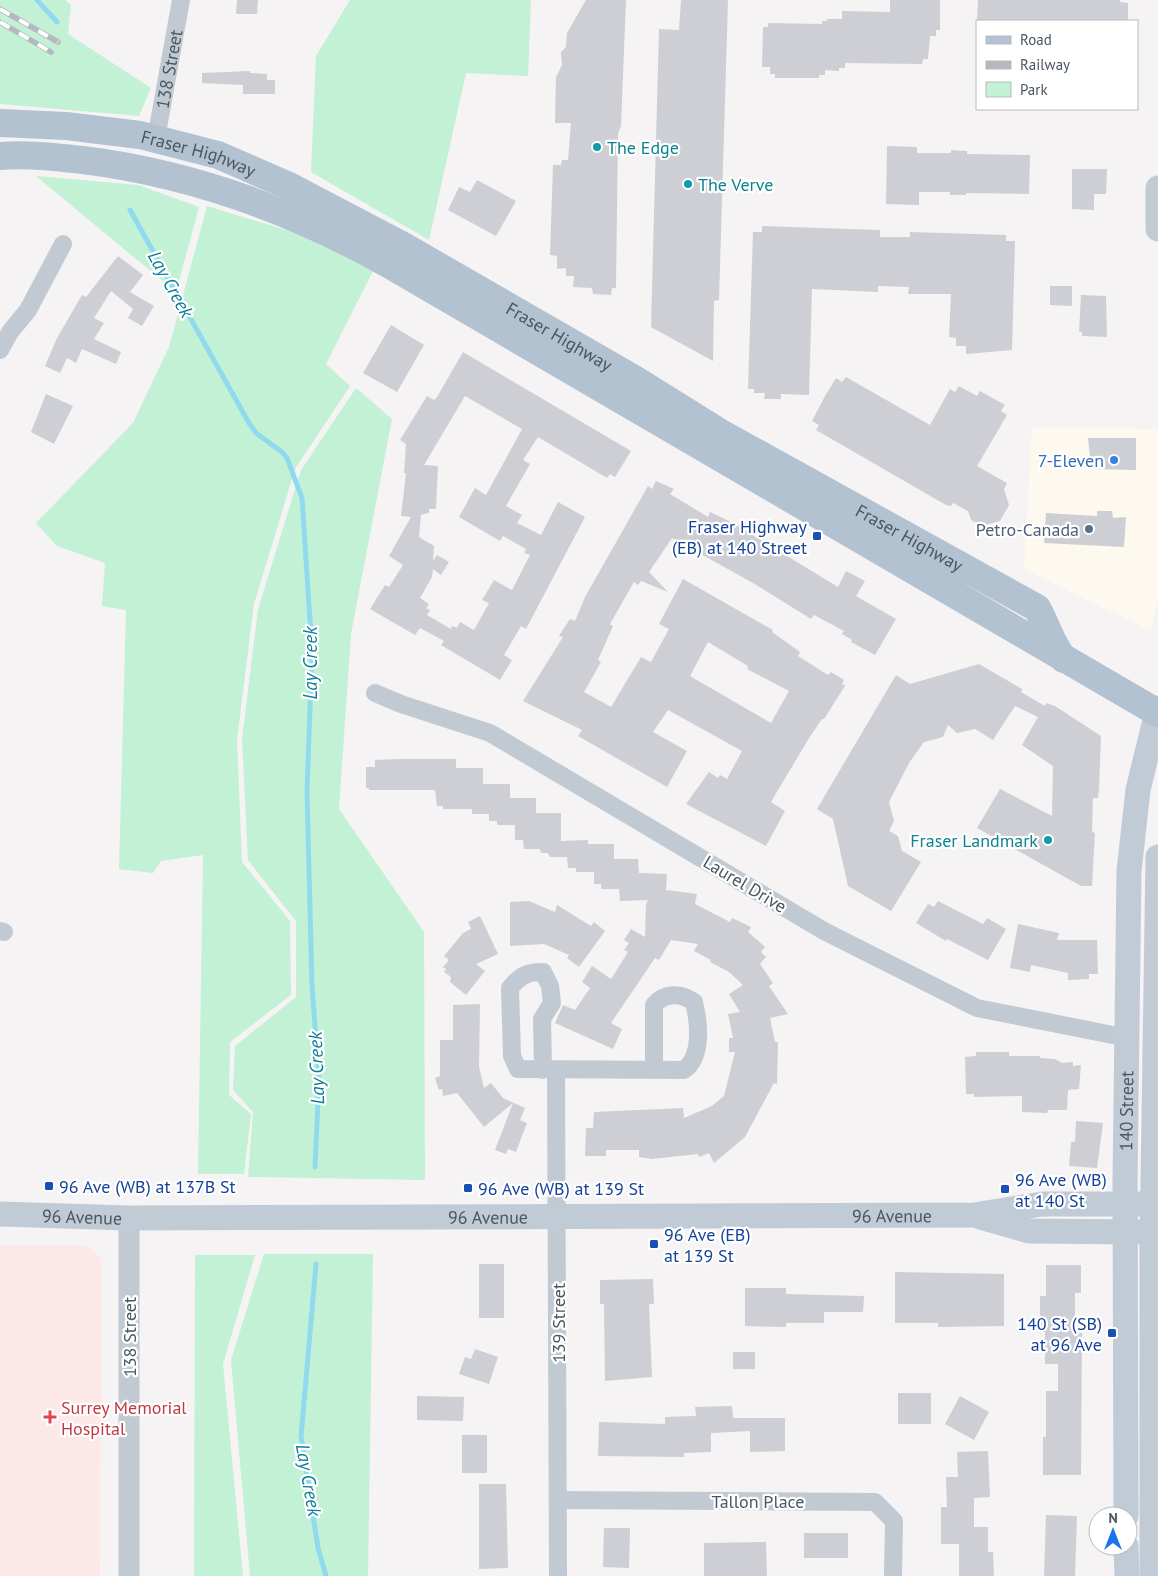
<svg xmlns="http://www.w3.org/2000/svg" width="1158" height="1576" viewBox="0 0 1158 1576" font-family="'PT Sans',sans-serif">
  <rect width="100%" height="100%" fill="#f5f3f3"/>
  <!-- commercial -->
  <path fill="#fdf9ef" d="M1032,428L1158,429V598L1151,631L1024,569Z"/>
  <!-- medical -->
  <path fill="#fce8e6" d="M0,1245L88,1246L101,1259L100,1576H0Z"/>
  <!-- green -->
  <path fill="#c3f1d5" d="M0,0H65L71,5L68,34L151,88L139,116L0,104Z
    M350,0H531L528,76L466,73L429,240L311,172L316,56Z
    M36,176L138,185L199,207L176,292Z
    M207,206L309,237L374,269L326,364L350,386L295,469L254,604L237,740L242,862L290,921L291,995L230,1042L229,1095L251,1114L244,1174H198L203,855L161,861L153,873L119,869L126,610L102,606L105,563L57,546L36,523L133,423L169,347Z
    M356,388L392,419L351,634L339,809L424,932L425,1180L248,1177L253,1112L233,1090L235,1046L296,997V921L248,860L242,739L258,609L301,470Z
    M264,1254H373L368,1576H250L231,1360Z
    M195,1255H255L223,1364L243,1576H194Z"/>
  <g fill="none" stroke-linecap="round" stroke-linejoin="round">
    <!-- stream -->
    <path stroke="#90daee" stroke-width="5" d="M37,0L57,22
      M130,210L249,423L256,433L282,452L287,458L302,498L312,651L307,792L312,986L319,1080L315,1167
      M316,1264L301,1437L318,1548L326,1576"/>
  </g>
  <!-- building -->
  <path fill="#cdcfd5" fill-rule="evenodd" d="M237,0H258L257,14H236Z
    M586,0H626L621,126L618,134L616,288H612L611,295L593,294L592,288L573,287L574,276H566V268L557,269V256L550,255L553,165H561L562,160H568L571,123H555L556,77L562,65L561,52L566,47L567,33Z
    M681,0H728L719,300L714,301L713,361L651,327L659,29L679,30Z
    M890,0H940V30H936V36H930L928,59H923L922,64L845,63V68H839V71L825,70V75H819V78H775V74H770V67H762L763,27H768V23L822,24V21H827V19H842V11L890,12Z
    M978,0H1120V2L1128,3V21H977Z
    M250,71V73L267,74V80H275V94H243V85L202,83V73Z
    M887,146L917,147V153H951V150L967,151V154L1030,155L1029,194L966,193V195H950V192H919V205L886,204Z
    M1072,169H1107L1106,194H1094V210L1072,209Z
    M477,180L516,201L496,236L448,210L459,187L470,192Z
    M762,226L880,230V237H910V232L1006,235V241H1015L1012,350L966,354V346H956V338L949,337L951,294H908L909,287L878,286V292L812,289L809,395L781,394V399H764L765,393H754V389H748L753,232H762Z
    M118,256L143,275L130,292L154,306L142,326L128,318L133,309L111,291L94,318L104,323L94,339L121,352L116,364L82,349L76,363L67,358L60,373L45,366L57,338L82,295L86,297Z
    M1050,286H1072V306L1050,305Z
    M1081,295L1106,296L1107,337L1082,336V332H1079Z
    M391,325L424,345L397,392L363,373Z
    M463,352L631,451L615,477L610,474L607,478L538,437L523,460L530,464L506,506L522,515L517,523L541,535L558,502L585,517L526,629L521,626L507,650L504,655L512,660L500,680L441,645L444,641L420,628L415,635L370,609L385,585L389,587L403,565L389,556L411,517L401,516L406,473H404L406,444L400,440L427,396L434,400L437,397ZM465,396L522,429L486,495L475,488L459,517L500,541L503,536L526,549L524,553L530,555L512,590L494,580L482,600L489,603L474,630L460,622L457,628L452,626L451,629L427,615L430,610L426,608L429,604L420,598L432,577L433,569L441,575L449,562L437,555L433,561L434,546L419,537L421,515L429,513V509H436L438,466L424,465Z
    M846,377L930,425L950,389L955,392L959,386L977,396L980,391L1005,405L1001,411L1007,415L977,466L1007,483L1004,489L1009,505L1000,521L982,526L971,520L968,511L953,503L951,506L946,505L816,430L819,425L812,421L825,396L836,378L842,382Z
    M46,394L73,406L54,444L31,432Z
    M1088,438H1136V470L1091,469Z
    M656,481L674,489L670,494L708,517L710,512L731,522L838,587L846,571L865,581L856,596L896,619L875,655L851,642L852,640L842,634L844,631L814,615L811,619L753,583L672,538L649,572L668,592L641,581L638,585L634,582L610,624L613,626L598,660L601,662L584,692L611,707L641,657L651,662L669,629L659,624L683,579L773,630L772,632L800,652L798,656L828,675L831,672L844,680L842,684L845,686L824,719H822L809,738L771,802L785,811L766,846L686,804L709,772L718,778L720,775L727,779L742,751L668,710L653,732L687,751L667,787L578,736L582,730L523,701L563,637L559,636L570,619L575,621L585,597L648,486L652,489ZM708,642L748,666L747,669L789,691L771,723L690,676Z
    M1097,511H1112L1113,518L1126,517L1124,547L1044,543L1046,513L1097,516Z
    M979,664L1022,689L1021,692L1045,706L1046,703L1055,706L1101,736L1099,789L1098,798H1093L1092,832L1095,833L1092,886H1081L977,828L1000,789L1052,816L1053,766L1022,745L1038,717L1015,706L993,740L975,729L957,733L948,725L943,737L924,742L909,763L889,802L894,821L889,831L898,836L902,851L921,862L891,911L848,886L833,819L817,809L896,675L910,684Z
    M398,759H456V768H483V784H510V798H536V813H561V841L588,840V844H614V859H638L639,873L667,874L666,890L697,894L695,904L730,922L732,918L751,927L748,932L765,947L761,952L766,957L760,964L773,983L769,986L788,1014L770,1018L775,1042H778L777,1084L774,1083L745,1137L714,1163L709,1153L699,1157L698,1154L652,1159L639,1157V1150H606V1156H585L586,1128H593L594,1112L683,1108L684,1118L712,1106L724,1096L735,1052H729V1038H733L728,1014L740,1012L729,994L743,985L729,972L710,962L711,960L694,951L698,944L671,940L659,960L655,958L611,1023L622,1029L613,1049L555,1023L563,1005L575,1010L590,988L582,982L592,966L611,979L628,952L624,950L629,943L624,940L631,929L645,937L646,904L648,900L620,901L619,889H601V884H594V872H576V868H568L567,857H550L548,853H541L540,849H524L523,840H515V825H497V821H489V814H472V809H443V806H437L435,790H369V788H366V767H375V760Z
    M529,901L555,912L557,905L591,926L594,922L605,931L579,967L567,958L569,955L544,944L510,946V902Z
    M938,901L983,924L987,918L1006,929L988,960L947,939L946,941L916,923L928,904L934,907Z
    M480,916L498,954L476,964L485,971L466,995L450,982L451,977L444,972L446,969L443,967L449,960L444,956L463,933L471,929L468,922Z
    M1018,924L1059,933L1057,940H1097L1098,974H1089V979L1068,980V973L1031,965L1030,972L1010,968Z
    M480,1004L479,1067L484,1088L491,1083L503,1098L525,1108L520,1120L527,1123L516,1152L508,1149L506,1154L495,1150L513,1103L484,1127L457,1093L443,1096L442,1089L439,1090L435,1078L440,1076V1040H453V1005Z
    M976,1052H1009V1056H1040V1058L1055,1059L1062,1063L1073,1062V1066L1081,1065L1079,1089L1068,1090L1067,1110H1048L1047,1113L1022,1112V1096L974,1097V1094H966L965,1057L976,1056Z
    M1076,1121L1103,1123L1097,1168L1069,1166L1071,1142H1075Z
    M479,1264H504V1318H479Z
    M1046,1265H1081V1293H1075V1333H1082L1081,1475H1043V1437H1046V1391H1058V1364H1045V1332H1040V1296H1046Z
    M895,1272L1004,1274V1326L938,1327V1323H895Z
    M653,1279L654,1304H649L652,1377L605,1381L604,1304H600V1280Z
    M745,1288H786V1294L864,1296L863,1312H824V1323H786V1327L745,1326Z
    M475,1349L498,1357L489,1384L459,1374L465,1357L471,1359Z
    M733,1352H755V1369H733Z
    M898,1393H931V1424H898Z
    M417,1396L464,1397L463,1421L417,1420Z
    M960,1396L989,1412L974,1440L945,1424Z
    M732,1406L733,1418H785V1451L750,1452V1431L711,1433V1452L684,1453V1457L598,1456L599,1422L665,1424V1417L696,1416L695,1407Z
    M462,1435H487V1473H462Z
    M988,1451L990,1497L974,1498V1527H988V1552H993L994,1576H959V1544H941V1507H947L946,1477H958L957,1452Z
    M479,1484H506L508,1568L479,1569Z
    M1046,1515L1077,1516L1075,1576H1044Z
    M604,1528H630L629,1568L603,1567Z
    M804,1533H848V1558H804Z
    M766,1542L767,1576H704V1543Z"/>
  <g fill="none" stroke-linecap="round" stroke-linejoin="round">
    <!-- minor -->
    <g stroke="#c1cad2" stroke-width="18">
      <path id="s1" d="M156,139L181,0"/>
      <path d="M0,350L10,332L28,310L63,244"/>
      <path d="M375,693L401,704L490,733L824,931L977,1008L1128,1038"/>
      <path d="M0,931L4,932"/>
      <path d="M543,1070L542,1019L552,1003L550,986L543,972C527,972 521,975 510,988L512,1056L518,1069L684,1070C703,1056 699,1023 694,1002C681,993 665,992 654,1005V1070"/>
      <path d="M556,1071L558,1576"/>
      <path d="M558,1500L875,1502L894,1521L893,1576"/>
    </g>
    <!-- tertiary -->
    <path stroke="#c1cad2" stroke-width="21" d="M129,1576V1218"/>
    <!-- secondary -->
    <g stroke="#c1cbd6" stroke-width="25">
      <path d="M1158,188V229"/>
      <path id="s2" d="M0,1214L129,1218L974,1215L1042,1204H1158"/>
      <path d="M980,1217L1029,1231L1141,1232"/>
      <path id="s3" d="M1126,1516L1125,1180L1129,871L1138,790L1158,708"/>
      <path d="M1126,1546L1127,1576"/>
      <path d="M1152,1576V1251L1158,857"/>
    </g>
    <!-- primary -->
    <g stroke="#b3c2d1" stroke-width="28">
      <path id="s4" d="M0,123L66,126L140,135L218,155L287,185L405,247L634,379L719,432L1037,608C1047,625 1051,644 1064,659"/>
      <path d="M0,156C28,154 55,157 83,160C195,174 295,211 392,266L1158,713"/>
    </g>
    <defs>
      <path id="rail" d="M0,9L58,42
        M0,22L51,52"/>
    </defs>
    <!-- rail casing -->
    <use href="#rail" stroke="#b5b8bd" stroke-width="5.5"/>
    <!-- rail -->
    <use href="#rail" stroke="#fff" stroke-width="4" stroke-dasharray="11" stroke-linecap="butt"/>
  </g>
  <!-- markers -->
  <g fill="#0f9aa8" stroke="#fff" stroke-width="2">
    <circle cx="597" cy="147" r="5"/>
    <circle cx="688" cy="184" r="5"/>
    <circle cx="1048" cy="840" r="5"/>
  </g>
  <circle fill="#3f7fe0" stroke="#fff" stroke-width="2" cx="1114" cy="460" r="5"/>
  <circle fill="#5c6f8a" stroke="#fff" stroke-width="2" cx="1089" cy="529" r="5"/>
  <g fill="#1a4fb4" stroke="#fff" stroke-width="2">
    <rect x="812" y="531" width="10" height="10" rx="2.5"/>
    <rect x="44" y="1181" width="10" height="10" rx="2.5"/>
    <rect x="463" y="1183" width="10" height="10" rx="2.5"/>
    <rect x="1000" y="1184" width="10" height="10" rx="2.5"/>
    <rect x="649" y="1239" width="10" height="10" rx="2.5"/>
    <rect x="1107" y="1328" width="10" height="10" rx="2.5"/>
  </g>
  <path fill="#e0444e" stroke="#fff" stroke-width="2" d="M47.5 1409.5h5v5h5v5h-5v5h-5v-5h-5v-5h5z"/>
  <g text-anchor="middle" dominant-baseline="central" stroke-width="4.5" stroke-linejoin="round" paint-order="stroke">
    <!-- street labels -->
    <g font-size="18" fill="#4a5661" stroke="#fff">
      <text stroke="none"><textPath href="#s1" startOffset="71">138 Street</textPath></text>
      <text stroke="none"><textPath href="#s4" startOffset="202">Fraser Highway</textPath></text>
      <text stroke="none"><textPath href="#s4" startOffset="608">Fraser Highway</textPath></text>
      <text stroke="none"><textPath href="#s4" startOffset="1012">Fraser Highway</textPath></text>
      <text transform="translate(745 884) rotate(31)">Laurel Drive</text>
      <text stroke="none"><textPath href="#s3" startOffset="405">140 Street</textPath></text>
      <text stroke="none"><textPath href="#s2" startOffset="892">96 Avenue</textPath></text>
      <text stroke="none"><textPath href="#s2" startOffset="82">96 Avenue</textPath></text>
      <text stroke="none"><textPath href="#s2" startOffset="488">96 Avenue</textPath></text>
      <text transform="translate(558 1323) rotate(-90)">139 Street</text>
      <text transform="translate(129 1337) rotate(-90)">138 Street</text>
      <text x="758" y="1501">Tallon Place</text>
    </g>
    <!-- culture labels -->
    <g font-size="18" fill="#0d838f" stroke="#fff" text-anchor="start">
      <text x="607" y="147">The Edge</text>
      <text x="698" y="184">The Verve</text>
      <text x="1038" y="840" text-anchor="end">Fraser Landmark</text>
    </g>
    <!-- shop labels -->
    <g font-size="18" fill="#366cbe" stroke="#fff" text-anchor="end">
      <text x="1104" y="460">7-Eleven</text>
    </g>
    <!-- transit labels -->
    <g font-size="18" fill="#164399" stroke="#fff" text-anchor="start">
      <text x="807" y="526" text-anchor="end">Fraser Highway<tspan x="807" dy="21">(EB) at 140 Street</tspan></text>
      <text x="1015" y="1179">96 Ave (WB)<tspan x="1015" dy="21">at 140 St</tspan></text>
      <text x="59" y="1186">96 Ave (WB) at 137B St</text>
      <text x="478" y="1188">96 Ave (WB) at 139 St</text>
      <text x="664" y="1234">96 Ave (EB)<tspan x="664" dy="21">at 139 St</tspan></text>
      <text x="1102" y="1323" text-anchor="end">140 St (SB)<tspan x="1102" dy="21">at 96 Ave</tspan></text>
    </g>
    <!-- service labels -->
    <g font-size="18" fill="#4e5e75" stroke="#fff" text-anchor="end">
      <text x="1079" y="529">Petro-Canada</text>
    </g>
    <!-- health labels -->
    <g font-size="18" fill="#be3a42" stroke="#fff" text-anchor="start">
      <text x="61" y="1407">Surrey Memorial<tspan x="61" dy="21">Hospital</tspan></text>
    </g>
    <!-- water labels -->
    <g font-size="19" font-style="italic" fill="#0c7c9b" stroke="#fff">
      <text transform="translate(171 284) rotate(61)">Lay Creek</text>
      <text transform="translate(310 663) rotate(-90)">Lay Creek</text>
      <text transform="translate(316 1068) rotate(-92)">Lay Creek</text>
      <text transform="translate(309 1480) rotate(80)">Lay Creek</text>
    </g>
  </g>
  <!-- legend -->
  <rect x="976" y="20" width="162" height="90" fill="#ffffff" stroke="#b7bbc0"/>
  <rect x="986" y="36" width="25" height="8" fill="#b3c2d1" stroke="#b7bbc0"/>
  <text x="1020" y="45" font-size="15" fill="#4a5661">Road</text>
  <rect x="986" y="61" width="25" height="8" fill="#b5b8bd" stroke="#b7bbc0"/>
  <text x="1020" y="70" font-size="15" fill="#4a5661">Railway</text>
  <rect x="986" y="82" width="25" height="15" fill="#c3f1d5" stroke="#b7bbc0"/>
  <text x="1020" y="95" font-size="15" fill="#4a5661">Park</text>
  <!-- north arrow -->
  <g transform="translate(1113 1531)"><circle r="24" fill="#ffffff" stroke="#b7bbc0"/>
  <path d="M0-4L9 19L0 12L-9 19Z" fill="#1a73e8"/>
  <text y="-8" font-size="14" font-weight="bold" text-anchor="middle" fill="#4a5661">N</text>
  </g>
</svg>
